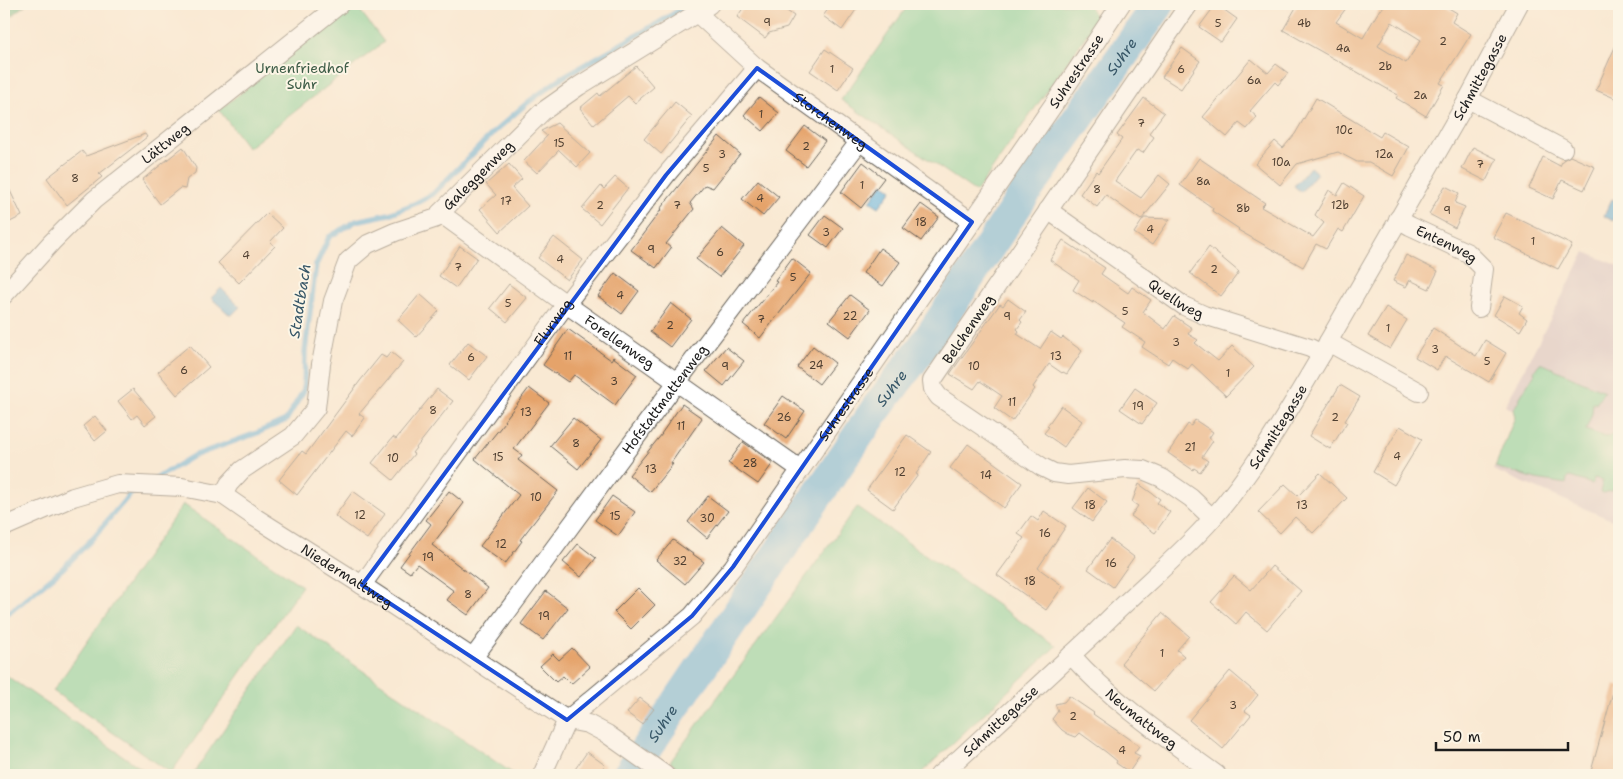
<svg xmlns="http://www.w3.org/2000/svg" width="1623" height="779" viewBox="0 0 1623 779" font-family="'Shantell Sans',sans-serif">
  <rect width="100%" height="100%" fill="#fcf5e5"/>
  <filter id="ink" filterUnits="userSpaceOnUse"><feTurbulence type="fractalNoise" baseFrequency=".02" numOctaves="2"/><feDisplacementMap in="SourceGraphic" scale="10" xChannelSelector="R" yChannelSelector="G"/><feConvolveMatrix kernelMatrix="1 2 1 2 8 2 1 2 1" color-interpolation-filters="sRGB"/></filter>
  <filter id="wash" filterUnits="userSpaceOnUse"><feTurbulence type="fractalNoise" baseFrequency=".0096" numOctaves="4" result="noise"/><feDisplacementMap in="SourceGraphic" scale="20" xChannelSelector="R" yChannelSelector="G"/><feGaussianBlur stdDeviation="1.12" result="paint"/><feColorMatrix in="noise" values="0 0 0 0 0 0 0 0 0 0 0 0 0 0 0 0 0 1.4 0 .05"/><feComposite in="paint" operator="in"/></filter>
  <g filter="url(#wash)">
    <rect width="100%" height="100%" fill="#f9e9d3"/>
    <!-- industrial -->
    <path fill="#d2bec2" d="M1585,252L1619,266V523L1493,470L1518,413L1505,406Z"/>
    <!-- green -->
    <path fill="#77cf95" stroke="#4a7658" d="M355,4L384,42L248,148L219,110Z
      M909,4H1088L1097,20L976,192L841,100Z
      M1541,363L1604,391L1596,404L1593,402L1592,414L1586,430L1605,437L1619,433V476L1613,490L1604,493L1600,492L1603,480L1594,478L1592,484L1570,477L1567,478L1566,484L1536,479L1495,467L1515,417L1513,409L1519,401L1520,397L1535,373L1534,371L1539,364Z
      M183,504L302,586L171,773L53,691Z
      M857,507L1056,646L919,775H686L670,762Z
      M296,625L515,775H192Z
      M4,674L151,775H4Z"/>
    <!-- forest -->
    <path fill="#61b27e" stroke="#3e674d" d="M4,4H26L4,23Z"/>
    <!-- water -->
    <path fill="#60afda" stroke="#3e667b" d="M1310,167L1317,173L1301,192L1294,186Z
      M883,183L892,190L879,207L870,201Z
      M1612,199L1619,202V209L1613,221L1604,216Z
      M221,288L240,307L231,316L211,298Z"/>
    <g fill="none" stroke-linecap="round" stroke-linejoin="round">
      <!-- stream -->
      <path stroke="#60afda" stroke-width="5.5" d="M152,481L193,456L257,433L286,420L304,390L305,352L316,265L329,237L356,221L389,214L416,203L433,194L494,132L527,103L561,78L655,25L689,4
        M4,617L62,569L91,540L130,494L138,490"/>
      <!-- river -->
      <path stroke="#60afda" stroke-width="32" id="s1" d="M628,775L876,409L925,344L1023,196L1159,4"/>
    </g>
    <g id="blocks">
      <!-- building -->
      <path fill="#e5a36b" fill-rule="evenodd" d="M746,4H777L794,16L787,28L769,33L765,38L737,17Z
        M832,4H860L842,30L823,16Z
        M1216,4L1237,19L1221,42L1199,27Z
        M1298,4H1349L1336,22L1363,38L1380,9L1381,10L1385,4H1442L1457,13L1452,22L1471,34L1440,83L1444,85L1426,116L1396,98L1398,95L1283,30ZM1392,22L1421,40L1406,63L1378,46Z
        M1619,38V100L1596,90Z
        M1182,48L1200,61L1181,89L1162,77Z
        M825,49L853,68L838,90L810,71Z
        M1251,59L1268,73L1276,64L1288,73L1278,85L1275,82L1250,111L1257,117L1247,129L1239,123L1227,137L1203,117Z
        M636,66L654,87L635,103L628,96L594,125L580,108L598,93L600,96Z
        M759,97L779,113L763,131L744,115Z
        M1144,98L1164,113L1149,133L1154,137L1143,153L1137,150L1115,181L1141,198L1159,175L1170,184L1141,220L1106,195L1097,207L1080,194L1096,171L1098,173L1122,139L1117,135Z
        M1316,98L1380,137L1383,132L1409,147L1393,176L1369,162H1357L1338,152L1297,164L1280,185L1255,164L1275,141L1283,148L1295,134Z
        M675,102L692,116L661,154L644,139Z
        M557,123L590,153L577,167L559,150L537,173L524,161L547,136L541,131Z
        M805,126L825,141L806,166L786,151Z
        M145,134L147,137L99,174L102,177L67,205L47,178L82,151L86,156Z
        M719,136L740,154L713,188L705,185L690,203L694,209L666,244L671,248L656,268L631,250L661,210L660,209Z
        M183,147L196,168L195,173L187,179L185,189L180,188L160,204L142,180Z
        M1473,147L1497,159L1486,181L1462,169Z
        M1570,156L1595,167L1584,190L1562,180L1553,199L1529,188L1543,157L1560,166L1563,160Z
        M1199,158L1265,203L1261,207L1313,237L1324,223L1315,215L1329,190L1337,195L1344,183L1364,196L1343,232L1338,229L1326,249L1316,244L1303,267L1238,230L1239,229L1212,211L1213,208L1180,185Z
        M863,162L884,178L861,208L841,192Z
        M509,164L522,179L512,188L528,206L500,232L480,209L496,195L486,184Z
        M615,177L628,188L600,224L582,209L601,186L604,189Z
        M4,178L22,216L4,225Z
        M758,180L779,197L763,216L742,199Z
        M1445,186L1459,193L1455,203L1465,207L1455,228L1429,214Z
        M921,204L939,217L921,241L903,228Z
        M267,213L283,228L270,242L275,246L239,283L218,263Z
        M1506,213L1572,245L1558,269L1493,237Z
        M825,215L843,228L828,248L810,235Z
        M1144,218L1170,219L1152,245L1134,233Z
        M722,228L744,246L719,277L696,259Z
        M554,237L583,260L567,280L538,258Z
        M1063,240L1105,268L1101,274L1128,293L1132,287L1151,300L1143,312L1165,329L1174,316L1192,328L1188,334L1198,340L1195,343L1218,361L1232,346L1254,367L1226,396L1192,364L1188,369L1172,358L1168,364L1142,347L1145,342L1122,327L1125,323L1093,301V303L1073,290L1079,280L1050,260Z
        M460,246L477,258L456,288L439,276Z
        M1209,247L1239,272L1221,296L1190,273Z
        M880,248L900,262L883,286L863,273Z
        M1406,255L1438,271L1429,289L1410,280L1406,287L1393,281Z
        M792,258L811,273L760,338L743,324L777,282L775,281Z
        M615,273L639,291L622,314L598,296Z
        M509,284L527,298L507,322L490,308Z
        M420,294L439,311L416,337L398,320Z
        M850,295L870,310L850,337L829,321Z
        M1505,296L1523,306L1519,313L1527,319L1520,331L1494,315Z
        M1008,299L1026,312L1020,320L1022,322L1017,329L1019,331L1017,334L1040,349L1051,332L1061,339L1063,337L1082,351L1067,374L1063,372L1062,373L1049,364L1033,387L1035,389L1012,421L994,408L1002,396L980,381L974,389L950,374L1000,304L1003,306Z
        M671,303L691,319L670,347L650,332Z
        M1386,307L1407,320L1390,349L1368,336Z
        M1433,328L1476,356L1485,340L1506,353L1489,382L1445,356L1437,370L1415,357Z
        M568,329L611,360L613,357L637,375L615,405L574,375L568,382L543,365Z
        M468,342L487,356L469,380L450,365Z
        M190,345L209,367L177,395L158,372Z
        M813,346L835,363L819,384L797,367Z
        M726,347L744,361L724,386L706,371Z
        M391,352L403,362L359,414L365,418L352,436L346,431L297,495L279,480L302,451L306,454L360,381L381,355L386,358Z
        M1340,385L1360,397L1345,421L1347,422L1330,449L1309,436Z
        M529,388L549,403L514,449L522,455L518,460L558,491L520,540L522,541L505,564L480,546L519,495L475,459L505,422L504,421Z
        M1135,388L1157,403L1142,424L1120,409Z
        M133,389L156,416L145,425L137,415L132,419L118,401Z
        M437,389L453,401L412,453L414,454L393,480L372,463L393,437L396,439Z
        M783,396L805,411L786,439L764,423Z
        M682,404L702,418L671,463L673,464L650,492L629,475L662,434H661Z
        M1061,406L1082,421L1064,447L1044,433L1049,427L1047,426Z
        M95,416L107,431L95,441L83,426Z
        M573,418L601,440L578,469L550,446Z
        M1195,420L1213,432L1209,438L1213,441L1202,457L1208,461L1200,472L1194,468L1193,470L1168,453L1188,424L1191,426Z
        M1400,426L1422,439L1394,485L1373,472Z
        M907,435L931,452L916,474L918,475L893,509L867,490Z
        M743,442L773,463L758,484L728,463Z
        M968,444L1022,483L1004,508L950,468Z
        M1320,473L1347,498L1313,533L1295,517L1280,533L1258,512L1285,484L1298,496Z
        M1139,484L1160,499L1157,503L1170,512L1155,533L1131,516L1138,506L1132,502Z
        M1088,488L1107,502L1092,522L1073,508Z
        M353,491L385,514L367,539L335,516Z
        M449,491L464,503L432,545L488,588L468,615L447,600L454,591L417,564L410,573L400,566L431,524L426,520Z
        M612,496L635,512L618,536L595,520Z
        M708,496L728,511L707,538L688,522Z
        M1044,511L1066,526L1038,568L1063,586L1046,610L997,575L1024,538L1018,534L1031,516L1038,521Z
        M1110,539L1134,557L1113,587L1088,569Z
        M673,540L704,562L685,584L656,560Z
        M578,544L596,558L581,577L563,562Z
        M1272,566L1301,591L1267,630L1246,612L1236,624L1211,602L1234,576L1251,590Z
        M638,588L655,605L631,629L614,612Z
        M546,591L568,608L543,640L521,624Z
        M1162,613L1189,636L1177,650L1184,656L1154,691L1121,663Z
        M572,648L590,667L571,684L563,676L556,682L540,666L553,654L559,660Z
        M1230,671L1258,695L1245,711L1251,715L1223,749L1189,720Z
        M1615,685H1619V775H1590Z
        M1069,696L1094,713L1093,714L1139,746L1134,753L1140,756L1129,772L1116,763L1117,761L1106,752L1080,733L1076,737L1068,734L1062,730L1052,719L1058,711L1055,704L1064,702Z
        M640,698L654,709L642,724L627,713Z
        M587,752L605,765L598,775H571Z"/>
    </g>
  </g>
  <g filter="url(#ink)">
    <use href="#blocks" fill-opacity="0" stroke="#69645c" stroke-width="1"/>
    <g fill="none" stroke-linecap="round" stroke-linejoin="round">
      <defs>
        <g id="minor">
          <path d="M1189,4L932,381L933,389L939,397L1042,467L1054,473L1068,475L1125,469L1143,470L1162,478L1191,498L1212,518"/>
          <path id="s2" d="M697,13L757,68L972,222"/>
          <path d="M1468,99L1563,149"/>
          <path id="s3" d="M1048,210L1184,306L1204,315L1310,348L1322,354"/>
          <path id="s4" d="M440,213L566,304L800,469"/>
          <path id="s5" d="M1398,219L1410,226L1468,253L1484,269L1479,308"/>
          <path id="s6" d="M4,295L52,242L94,200L340,4"/>
          <path d="M1328,342L1419,392"/>
          <path id="s7" d="M223,495L229,484L242,470L293,436L316,408L321,364L333,301L348,261L368,244L395,232L437,218L440,213L542,112L579,86L697,13L710,4"/>
          <path id="s8" d="M4,527L73,497L118,484L182,487L223,495L256,518L362,585L567,720L588,724L607,734L665,775"/>
          <path id="s9" d="M362,585L566,304L666,175L757,68"/>
          <path id="s10" d="M1071,655C1113,702 1166,738 1217,775"/>
          <path id="s11" d="M473,658L677,382L859,142"/>
          <path id="s12" d="M542,775L567,720L692,616L733,567L1065,88L1121,4"/>
          <path id="s13" d="M939,775L959,759L1095,633C1132,594 1176,560 1212,519C1256,469 1288,411 1322,354L1328,342L1468,99L1519,4"/>
        </g>
      </defs>
      <!-- minor casing -->
      <use href="#minor" stroke="#69645c" stroke-width="20"/>
      <!-- minor -->
      <use href="#minor" stroke="#fff" stroke-width="18"/>
    </g>
  </g>
  <!-- marked area -->
  <path d="M0 0H1623V779H0ZM757,68L972,222L733,567L692,616L567,720L362,585L666,175Z" fill="#f9e9d3" fill-opacity=".55" fill-rule="evenodd"/>
  <path fill="none" stroke="#1d4ed8" stroke-width="4" stroke-linejoin="round" d="M757,68L972,222L733,567L692,616L567,720L362,585L666,175Z"/>
  <g text-anchor="middle" dominant-baseline="central" stroke-width="4" stroke-linejoin="round" paint-order="stroke">
    <!-- number labels -->
    <g font-size="11" fill="#4e3e30">
      <text x="767" y="22">9</text>
      <text x="1218" y="23">5</text>
      <text x="1304" y="23">4b</text>
      <text x="1443" y="41">2</text>
      <text x="1343" y="48">4a</text>
      <text x="1385" y="66">2b</text>
      <text x="832" y="69">1</text>
      <text x="1181" y="69">6</text>
      <text x="1254" y="80">6a</text>
      <text x="1420" y="95">2a</text>
      <text x="761" y="114">1</text>
      <text x="1141" y="123">7</text>
      <text x="1344" y="130">10c</text>
      <text x="559" y="143">15</text>
      <text x="806" y="146">2</text>
      <text x="722" y="154">3</text>
      <text x="1384" y="154">12a</text>
      <text x="1281" y="162">10a</text>
      <text x="1480" y="164">7</text>
      <text x="706" y="168">5</text>
      <text x="75" y="178">8</text>
      <text x="1203" y="181">8a</text>
      <text x="862" y="185">1</text>
      <text x="1097" y="189">8</text>
      <text x="760" y="198">4</text>
      <text x="506" y="201">17</text>
      <text x="600" y="205">2</text>
      <text x="677" y="205">7</text>
      <text x="1340" y="205">12b</text>
      <text x="1243" y="208">8b</text>
      <text x="1447" y="210">9</text>
      <text x="921" y="222">18</text>
      <text x="1150" y="229">4</text>
      <text x="826" y="232">3</text>
      <text x="1533" y="241">1</text>
      <text x="651" y="249">9</text>
      <text x="720" y="252">6</text>
      <text x="246" y="255">4</text>
      <text x="560" y="259">4</text>
      <text x="458" y="267">7</text>
      <text x="1214" y="269">2</text>
      <text x="793" y="277">5</text>
      <text x="620" y="295">4</text>
      <text x="508" y="303">5</text>
      <text x="1125" y="311">5</text>
      <text x="850" y="316">22</text>
      <text x="1007" y="316">9</text>
      <text x="761" y="319">7</text>
      <text x="670" y="325">2</text>
      <text x="1388" y="328">1</text>
      <text x="1176" y="342">3</text>
      <text x="1435" y="349">3</text>
      <text x="568" y="356">11</text>
      <text x="1056" y="356">13</text>
      <text x="471" y="357">6</text>
      <text x="1487" y="361">5</text>
      <text x="816" y="365">24</text>
      <text x="725" y="366">9</text>
      <text x="974" y="366">10</text>
      <text x="184" y="370">6</text>
      <text x="1228" y="373">1</text>
      <text x="614" y="381">3</text>
      <text x="1012" y="402">11</text>
      <text x="1138" y="406">19</text>
      <text x="433" y="410">8</text>
      <text x="526" y="412">13</text>
      <text x="784" y="417">26</text>
      <text x="1335" y="417">2</text>
      <text x="681" y="426">11</text>
      <text x="576" y="443">8</text>
      <text x="1190" y="447">21</text>
      <text x="1397" y="456">4</text>
      <text x="498" y="457">15</text>
      <text x="393" y="458">10</text>
      <text x="750" y="463">28</text>
      <text x="651" y="469">13</text>
      <text x="900" y="472">12</text>
      <text x="986" y="475">14</text>
      <text x="536" y="497">10</text>
      <text x="1090" y="505">18</text>
      <text x="1302" y="505">13</text>
      <text x="360" y="515">12</text>
      <text x="615" y="516">15</text>
      <text x="707" y="518">30</text>
      <text x="1045" y="533">16</text>
      <text x="501" y="544">12</text>
      <text x="428" y="557">19</text>
      <text x="680" y="561">32</text>
      <text x="1111" y="563">16</text>
      <text x="1030" y="581">18</text>
      <text x="468" y="594">8</text>
      <text x="544" y="616">19</text>
      <text x="1162" y="653">1</text>
      <text x="1233" y="705">3</text>
      <text x="1073" y="716">2</text>
      <text x="1122" y="750">4</text>
    </g>
    <!-- park labels -->
    <g font-size="14" fill="#3c5b46" stroke="#fcf5e5">
      <text x="302" y="68">Urnenfriedhof<tspan x="302" dy="16">Suhr</tspan></text>
    </g>
    <!-- street labels -->
    <g font-size="14" fill="#1c1c1c" stroke="#fcf5e5">
      <text stroke="none"><textPath href="#s12" startOffset="890">Suhrestrasse</textPath></text>
      <text stroke="none"><textPath href="#s13" startOffset="892">Schmittegasse</textPath></text>
      <text stroke="none"><textPath href="#s2" startOffset="172">Storchenweg</textPath></text>
      <text stroke="none"><textPath href="#s6" startOffset="222">Lättweg</textPath></text>
      <text stroke="none"><textPath href="#s7" startOffset="440">Galeggenweg</textPath></text>
      <text stroke="none"><textPath href="#s5" startOffset="55">Entenweg</textPath></text>
      <text stroke="none"><textPath href="#s3" startOffset="156">Quellweg</textPath></text>
      <text stroke="none"><textPath href="#s9" startOffset="325">Flurweg</textPath></text>
      <text transform="translate(968 329) rotate(-56)">Belchenweg</text>
      <text stroke="none"><textPath href="#s4" startOffset="221">Forellenweg</textPath></text>
      <text stroke="none"><textPath href="#s11" startOffset="322">Hofstattmattenweg</textPath></text>
      <text stroke="none"><textPath href="#s12" startOffset="485">Suhrestrasse</textPath></text>
      <text stroke="none"><textPath href="#s13" startOffset="488">Schmittegasse</textPath></text>
      <text stroke="none"><textPath href="#s8" startOffset="376">Niedermattweg</textPath></text>
      <text stroke="none"><textPath href="#s10" startOffset="95">Neumattweg</textPath></text>
      <text stroke="none"><textPath href="#s13" startOffset="82">Schmittegasse</textPath></text>
    </g>
    <!-- water labels -->
    <g font-size="15" font-style="italic" fill="#375768" stroke="#fcf5e5">
      <text stroke="none"><textPath href="#s1" startOffset="872">Suhre</textPath></text>
      <text transform="translate(300 301) rotate(-81)">Stadtbach</text>
      <text stroke="none"><textPath href="#s1" startOffset="468">Suhre</textPath></text>
      <text stroke="none"><textPath href="#s1" startOffset="62">Suhre</textPath></text>
    </g>
  </g>
  <!-- margin -->
  <rect width="1623" height="779" fill="none" stroke="#fcf5e5" stroke-width="20"/>
  <!-- scale -->
  <path d="M1436 742v8h132v-8" fill="none" stroke="#1c1c1c" stroke-width="2.5"/>
  <text x="1443" y="742" font-size="15" fill="#1c1c1c" stroke="#fcf5e5" stroke-width="4" paint-order="stroke">50 m</text>
</svg>
